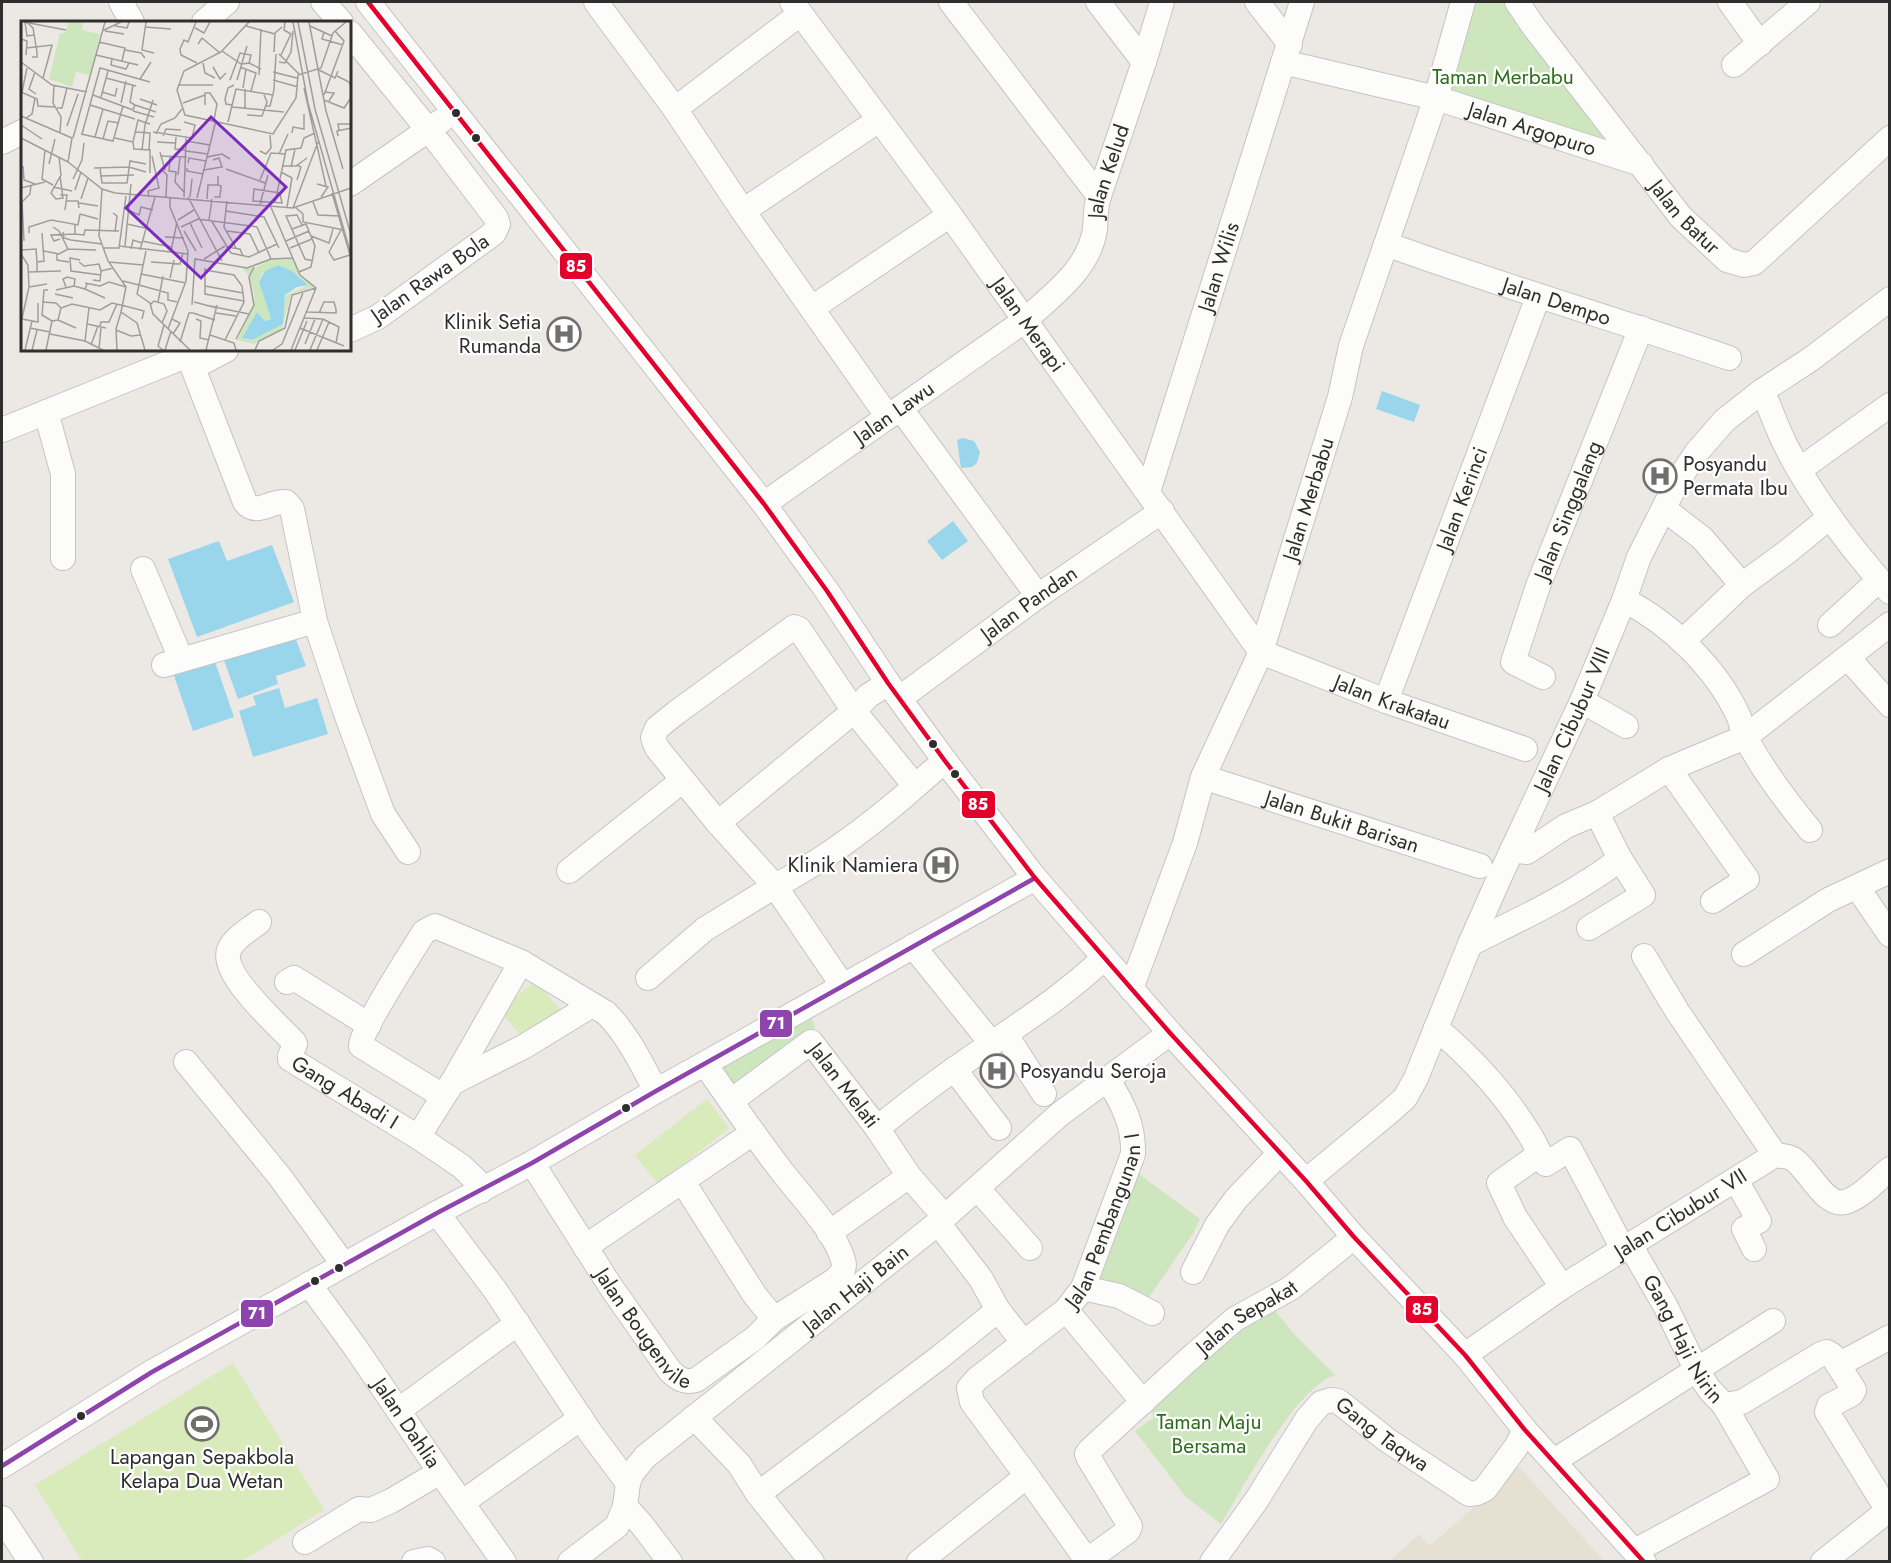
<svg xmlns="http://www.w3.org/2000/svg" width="1891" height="1563" viewBox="0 0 1891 1563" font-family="Jost,sans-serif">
  <rect width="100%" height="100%" fill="#ece8e4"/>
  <!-- education -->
  <path fill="#e6e0d3" d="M1519,1467L1604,1561L1388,1562L1419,1534L1430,1546Z"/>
  <!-- green -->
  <path fill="#cee6be" d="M1472,2H1509L1516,11V26L1531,32L1607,135L1587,149L1447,108L1451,78Z
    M809,1013L815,1026L811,1039L734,1086L711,1066Z
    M1132,1169L1200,1219L1194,1232L1145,1303L1088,1282Z
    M1272,1307L1295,1335L1335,1375C1295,1388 1243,1488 1221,1524L1186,1497L1135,1431L1153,1418L1152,1409L1204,1360Z"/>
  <!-- pitch -->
  <path fill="#d9eabb" d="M535,981L562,1012L526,1042L500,1011Z
    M707,1099L729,1128L658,1184L635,1155Z
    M233,1363L324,1510L242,1561H82L35,1485Z"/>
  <!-- water -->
  <path fill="#99d6ec" d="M1382,391L1420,405L1414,422L1376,409Z
    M963,438L974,441L980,452L977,463L972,467L961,468L957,440Z
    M953,521L968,541L942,560L927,541Z
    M219,541L227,561L272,545L294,602L197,637L168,559Z
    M292,629L306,666L276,676L278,684L238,699L222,655Z
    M212,653L234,717L193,731L171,667Z
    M279,688L285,708L317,698L328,734L253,757L239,711L256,705L253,696Z"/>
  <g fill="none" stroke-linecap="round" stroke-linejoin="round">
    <defs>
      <g id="minor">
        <path d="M121,2L132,22"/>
        <path d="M323,2L341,22"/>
        <path d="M368,2L764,504L827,591L888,683L945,761L1035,878L1170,1033L1306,1181L1354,1237L1465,1355L1525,1430L1644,1562"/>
        <path d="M596,2L675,109L743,211L888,417"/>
        <path id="s1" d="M792,2L950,215L1261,652L1386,701L1525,749"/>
        <path d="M951,2L1099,196"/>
        <path d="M1098,2L1144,62"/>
        <path d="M1257,2L1290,44"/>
        <path id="s2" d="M1517,2L1534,27L1681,217L1727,260L1744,265L1754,263L1890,138"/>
        <path d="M1730,2L1760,44"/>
        <path d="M204,22L227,2"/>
        <path d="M350,33L442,147L496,218L498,224L494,233L378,317L350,330"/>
        <path id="s3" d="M1283,62L1436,98L1641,164"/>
        <path d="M1734,65L1808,2"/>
        <path d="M675,109L800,14"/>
        <path d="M2,142L22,132"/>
        <path d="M350,184L441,121"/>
        <path d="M743,211L879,120"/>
        <path id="s4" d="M1386,244C1499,285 1615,319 1729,358"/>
        <path d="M812,308L950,215"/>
        <path d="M186,350L245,502C256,517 271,500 286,502L292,509L315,621L344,708L383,814L408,852"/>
        <path d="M194,367L226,350"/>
        <path d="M1762,391C1771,409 1777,429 1786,446C1813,499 1851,548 1890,592"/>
        <path d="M901,409L1038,596"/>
        <path d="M46,412L63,474V558"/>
        <path d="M2,430L188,355"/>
        <path d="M1799,470L1890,405"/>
        <path id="s5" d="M1148,492L1302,2"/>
        <path id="s6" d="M764,504L1024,321C1052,295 1089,270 1095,229C1096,217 1095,208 1099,196L1144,62L1162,2"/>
        <path d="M1664,509L1702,538L1742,585"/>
        <path d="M143,569L181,659"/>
        <path d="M1624,600C1670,623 1716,668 1738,715C1742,723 1742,733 1747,740C1764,772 1787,802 1810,830"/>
        <path d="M1830,625L1879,580"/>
        <path d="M1683,641L1742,585L1787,552L1830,517"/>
        <path d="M1848,658L1890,705"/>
        <path d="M164,665L315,621"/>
        <path id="s7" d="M1543,677L1513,662L1538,586L1641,328"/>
        <path id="s8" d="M900,698L1038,596L1162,511"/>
        <path id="s9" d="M1386,701L1538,297"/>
        <path d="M1582,701L1626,726"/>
        <path d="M1669,769L1747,879L1713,901"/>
        <path id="s10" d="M1203,777L1480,866"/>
        <path d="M683,780L657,748L653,738L657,728L677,712L794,627L799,629L854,711L915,786"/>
        <path d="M718,823L854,711L868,696L888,683"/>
        <path d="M1512,850L1527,852L1566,826L1597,813L1669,769L1745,737L1890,624"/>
        <path d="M569,871L683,780L718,823L775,886C821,862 863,831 903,797C917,785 930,773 945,761"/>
        <path d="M1857,887L1890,935"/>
        <path id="s11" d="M259,922C249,930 234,938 229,950C220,974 278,1025 294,1042L295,1044L290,1056V1059L418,1137L461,1166L480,1184L481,1191"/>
        <path d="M1589,928L1643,895L1620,859L1597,813"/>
        <path d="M1470,944C1522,918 1575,894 1620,859"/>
        <path d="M913,946L992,1044"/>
        <path d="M1744,954L1828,900L1890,871"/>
        <path d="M1644,956L1677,1011L1775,1155"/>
        <path d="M648,978L705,929L775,886L843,986"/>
        <path d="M287,982L294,978L369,1025"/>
        <path id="s12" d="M1131,989L1185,843L1203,777L1261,652L1340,397L1351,346L1436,98L1463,2"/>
        <path d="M1436,1028C1470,1056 1505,1094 1528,1132C1535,1142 1539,1154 1546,1164L1570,1149L1623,1249"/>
        <path d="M1006,1035L1044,1094"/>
        <path d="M186,1062L280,1177L344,1265"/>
        <path d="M954,1069L999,1128"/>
        <path d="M452,1083L521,962"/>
        <path d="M443,1096L361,1046C360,1031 413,950 424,932L435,926L521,962L606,1013C628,1035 641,1063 656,1091"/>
        <path id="s13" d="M731,1101L811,1042L877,1128L909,1176L937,1208"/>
        <path d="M877,1128C903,1108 928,1087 955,1069C1005,1033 1059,1001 1104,958"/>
        <path d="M418,1137L452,1083L525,1046L592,1005"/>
        <path d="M1540,1154L1499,1183L1515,1217L1562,1287"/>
        <path id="s14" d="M532,1163L611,1287L670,1371C678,1379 685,1383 696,1380L755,1338L774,1319L835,1280C841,1275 846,1268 843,1260C835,1231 799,1194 780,1169C754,1135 730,1100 705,1064"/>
        <path d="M1736,1180L1759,1221L1744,1229L1754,1249"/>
        <path id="s15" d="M1306,1181L1388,1113L1405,1098L1416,1078L1470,944L1501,874L1582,701L1624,600L1639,557L1677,482L1697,452L1725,420L1762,391L1811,359L1890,299"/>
        <path d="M683,1182L754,1294L774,1319"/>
        <path d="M978,1189L1030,1248"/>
        <path d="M437,1213L495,1290L592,1435L628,1483"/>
        <path d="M938,1223L981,1279L998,1310L1024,1343"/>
        <path d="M829,1233L909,1176"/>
        <path id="s16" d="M1630,1245L1666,1307L1696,1369L1709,1389L1724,1405L1742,1402L1821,1354L1827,1352L1832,1355L1854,1390L1852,1394L1829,1406L1827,1412L1890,1514"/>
        <path d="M585,1247L753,1133"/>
        <path d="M1193,1272L1217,1225L1236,1199L1280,1153"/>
        <path id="s17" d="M309,1284L355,1347L440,1472L504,1562"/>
        <path d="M1083,1288L1119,1296L1152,1313"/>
        <path d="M1066,1310L1143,1402"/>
        <path id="s18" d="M1465,1355L1562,1287L1775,1155C1782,1156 1788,1156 1793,1159C1809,1169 1824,1207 1845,1202C1861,1198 1877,1179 1890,1169"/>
        <path d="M1838,1365L1890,1337"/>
        <path d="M399,1410L518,1323"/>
        <path d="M694,1417L739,1464L758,1494L812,1562"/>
        <path d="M1554,1461L1773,1321"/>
        <path d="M2,1466L152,1372L437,1213L532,1163L656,1091L1035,878"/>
        <path d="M1027,1476L1088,1562"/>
        <path d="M758,1494L940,1357L998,1310"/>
        <path d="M463,1502L581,1418"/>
        <path d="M625,1506L642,1525L670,1562"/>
        <path d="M2,1518L31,1562"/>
        <path d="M305,1542L359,1509L371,1510L391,1501L440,1472"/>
        <path d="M1635,1551L1767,1479L1724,1405"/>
        <path id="s19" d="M1096,1554L1128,1531L1130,1526L1088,1457L1087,1454L1090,1450L1187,1361L1235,1319L1291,1288L1354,1237"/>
        <path d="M414,1562L428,1559L433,1562"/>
        <path id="s20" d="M570,1562L617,1526L625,1506L628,1483L632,1473L645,1457L938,1223L1060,1114L1170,1033"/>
        <path id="s21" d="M919,1562L1027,1476L972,1402L969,1388L977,1379L1066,1310L1083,1288L1133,1154C1134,1125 1123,1104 1108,1080"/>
        <path id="s22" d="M1212,1562L1256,1501L1307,1419L1321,1403L1331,1400L1338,1401L1387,1440L1469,1494L1477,1493L1485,1489L1516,1447L1525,1430"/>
        <path d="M1823,1562L1890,1509"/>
      </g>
    </defs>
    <!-- minor casing -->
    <use href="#minor" stroke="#c5c4c5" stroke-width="26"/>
    <!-- minor -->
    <use href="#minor" stroke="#fcfcfb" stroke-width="24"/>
    <defs>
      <path id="bus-1" d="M2,1466L152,1372L437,1213L532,1163L656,1091L1035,878"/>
      <path id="bus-2" d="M368,2L764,504L827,591L888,683L945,761L1035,878L1170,1033L1306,1181L1354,1237L1465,1355L1525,1430L1644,1562"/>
    </defs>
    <!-- bus-1 casing -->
    <use href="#bus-1" stroke="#fff" stroke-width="9"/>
    <!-- bus-2 casing -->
    <use href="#bus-2" stroke="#fff" stroke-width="9"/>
    <!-- bus-1 -->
    <use href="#bus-1" stroke="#8e44ad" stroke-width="4.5"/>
    <!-- bus-2 -->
    <use href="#bus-2" stroke="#e4002b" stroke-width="4.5"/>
  </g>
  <!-- icons -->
  <defs>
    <symbol id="hospital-ring" viewBox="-11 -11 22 22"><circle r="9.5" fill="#fff" stroke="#706f6e" stroke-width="1.5"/><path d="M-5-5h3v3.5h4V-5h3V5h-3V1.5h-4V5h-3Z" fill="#706f6e"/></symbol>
    <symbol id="stadium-ring" viewBox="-11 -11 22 22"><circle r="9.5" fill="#fff" stroke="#706f6e" stroke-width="1.5"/><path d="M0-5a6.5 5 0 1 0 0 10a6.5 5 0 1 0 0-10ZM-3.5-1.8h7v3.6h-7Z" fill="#706f6e"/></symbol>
  </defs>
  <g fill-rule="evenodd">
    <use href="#hospital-ring" x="545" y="315" width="38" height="38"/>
    <use href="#hospital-ring" x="1641" y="457" width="38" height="38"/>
    <use href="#hospital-ring" x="922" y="846" width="38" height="38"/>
    <use href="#hospital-ring" x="978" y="1052" width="38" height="38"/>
    <use href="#stadium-ring" x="183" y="1405" width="38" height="38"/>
  </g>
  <!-- markers -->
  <g fill="#2e2e2e" stroke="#fff" stroke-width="2">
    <circle cx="456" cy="113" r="5"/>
    <circle cx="476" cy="138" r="5"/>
    <circle cx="933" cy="744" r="5"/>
    <circle cx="955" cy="774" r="5"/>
    <circle cx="626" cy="1108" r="5"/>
    <circle cx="339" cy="1268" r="5"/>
    <circle cx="315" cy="1281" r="5"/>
    <circle cx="81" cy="1416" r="5"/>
  </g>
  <g text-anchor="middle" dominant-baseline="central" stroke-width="4.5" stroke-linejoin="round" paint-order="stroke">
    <!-- park labels -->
    <g font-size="21" fill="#2c6e1b" stroke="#fff">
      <text x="1503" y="77">Taman Merbabu</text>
      <text x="1209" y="1422">Taman Maju<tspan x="1209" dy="24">Bersama</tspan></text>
    </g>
    <!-- street labels -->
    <g font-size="21" fill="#2e2e2e" stroke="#fff">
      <text stroke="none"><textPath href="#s3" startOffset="258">Jalan Argopuro</textPath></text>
      <text stroke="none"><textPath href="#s6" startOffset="496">Jalan Kelud</textPath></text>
      <text stroke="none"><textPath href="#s2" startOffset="273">Jalan Batur</textPath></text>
      <text stroke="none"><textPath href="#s5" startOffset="236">Jalan Wilis</textPath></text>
      <text transform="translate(430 278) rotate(-35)">Jalan Rawa Bola</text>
      <text stroke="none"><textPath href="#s4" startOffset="180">Jalan Dempo</textPath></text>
      <text stroke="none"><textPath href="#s1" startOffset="400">Jalan Merapi</textPath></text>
      <text stroke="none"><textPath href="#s6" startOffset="159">Jalan Lawu</textPath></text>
      <text stroke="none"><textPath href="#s12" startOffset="522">Jalan Merbabu</textPath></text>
      <text stroke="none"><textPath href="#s9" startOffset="216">Jalan Kerinci</textPath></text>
      <text stroke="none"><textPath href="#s7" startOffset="195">Jalan Singgalang</textPath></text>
      <text stroke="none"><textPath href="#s8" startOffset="160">Jalan Pandan</textPath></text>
      <text stroke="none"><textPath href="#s1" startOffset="942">Jalan Krakatau</textPath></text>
      <text stroke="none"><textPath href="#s15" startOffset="543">Jalan Cibubur VIII</textPath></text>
      <text stroke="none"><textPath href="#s10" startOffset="146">Jalan Bukit Barisan</textPath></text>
      <text stroke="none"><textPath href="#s13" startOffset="154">Jalan Melati</textPath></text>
      <text stroke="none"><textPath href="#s11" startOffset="240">Gang Abadi I</textPath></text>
      <text stroke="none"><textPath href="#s18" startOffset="258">Jalan Cibubur VII</textPath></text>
      <text stroke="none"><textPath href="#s21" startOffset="468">Jalan Pembangunan I</textPath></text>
      <text stroke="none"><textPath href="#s20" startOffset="405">Jalan Haji Bain</textPath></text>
      <text stroke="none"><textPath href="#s19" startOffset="340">Jalan Sepakat</textPath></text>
      <text stroke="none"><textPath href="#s14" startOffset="200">Jalan Bougenvile</textPath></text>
      <text stroke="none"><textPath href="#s16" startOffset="108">Gang Haji Nirin</textPath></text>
      <text stroke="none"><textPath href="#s17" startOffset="170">Jalan Dahlia</textPath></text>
      <text stroke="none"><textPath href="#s22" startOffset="266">Gang Taqwa</textPath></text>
    </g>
    <!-- poi labels -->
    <g font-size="21" fill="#2e2e2e" stroke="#fff" text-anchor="end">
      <text x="541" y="322">Klinik Setia<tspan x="541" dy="24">Rumanda</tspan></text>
      <text x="1683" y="464" text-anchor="start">Posyandu<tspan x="1683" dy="24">Permata Ibu</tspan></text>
      <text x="918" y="865">Klinik Namiera</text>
      <text x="1020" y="1071" text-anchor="start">Posyandu Seroja</text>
      <text x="202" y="1457" text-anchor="middle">Lapangan Sepakbola<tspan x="202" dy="24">Kelapa Dua Wetan</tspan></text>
    </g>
  </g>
  <!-- overview -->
  <g transform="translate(21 21)">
    <rect width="330" height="330" fill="#ece8e4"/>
    <path d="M48,1H62L61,9L79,13L69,54L55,51L51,66L28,58L39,12H44ZM272,237L278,255L294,266L270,273L261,308L234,323L216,319L234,280L229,256L221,247H234L250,238ZM256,244L271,250L287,264L264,275L262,303L238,313L232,320L221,317L236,291L244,300L250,298L238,261L241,252Z" fill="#cee6be" fill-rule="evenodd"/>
    <path d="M257,244L271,250L287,264L276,266L264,274L262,303L231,319L221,317L236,291L244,300L250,298L238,261L244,250Z" fill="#99d6ec"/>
    <path fill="none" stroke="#a09e9b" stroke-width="1.5" d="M3,1L45,9M4,1L6,15L13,14M125,1L121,29L133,32M175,1L167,21L163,19L159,28L160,34L176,42M228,1L200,31L163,50L156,69L164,94L252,113L275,77L277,54L300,47L312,12L325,1M272,1L287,82L330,234M277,1L294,88L330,214M288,1L305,90L322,148M7,2L12,7L16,31V36H11M94,5L106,7L108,1M225,5L254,13M289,5L311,15M124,6L150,8M174,7L183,12L189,1M81,10L100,1M84,10L103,13M303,11L301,18L322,24M0,18L6,20L5,34M78,21L104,27L101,40M177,23L181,17L199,32M5,27L31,24L22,57M104,29L120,32L124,37M201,30L220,43L229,42M253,31L254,12L261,6M258,33L278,53M75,34L117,44M260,34L270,13L263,9L264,1M91,38L90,44L105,48L108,42M0,41L31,64L66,71M258,41L264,42L270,31L272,10M182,42L184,52L194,57M192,46L199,58L205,52M219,46L235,52L230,70M298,49L314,57L317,50M14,51L8,68L15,73M252,51L276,57M238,54L240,8M316,55L328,61L330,66M85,57L115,65M119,58L130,41M209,59L219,32L230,34L228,42L240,48M216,59L226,25M252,59L277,66M112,64L109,81L114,84M157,64H192M33,65L32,82L40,96L39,112M222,67L225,48M283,67L305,165M0,71L16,78L17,85L34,86M1,71L6,47M81,71L94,75L96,67M304,71L313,72L308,80M72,74L112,89L114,84M303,74L323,20L314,10M80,76L87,50M119,78L136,84M303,79L323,87L330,77M100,82L105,60M162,82L184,74M69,84L114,98M114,84L135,91M184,84V72H189L196,83L193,99M211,84L205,83L204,78L207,67L213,64M244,85H249L253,69L255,33M211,86L263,91M36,87H41L46,67M224,87V68M112,90L133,96M226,94L241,95L246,81L243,74M0,95L51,117L47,141L81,168L94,172L272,187L330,167M5,97L11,93L14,77M207,101L215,68L252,74M0,104L21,118M46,105L57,73M318,109L317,103H330M115,111L129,112L128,129M132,111L171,117L174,104L163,101M271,112L272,106L283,108V93M60,113L92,120L102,85M61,113L79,47L129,61M135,113L140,103L154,97L161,88M142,115L145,108L160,109M317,115L316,110L330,107M74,116L82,88M155,116L154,128L164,129M0,117L47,141M52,117L84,1M94,117L112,121L113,128L129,129V152M82,118L87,100L98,102M165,120L189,124M112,121L117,99L129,103M136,121L154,122M24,129L21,158L32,164M121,129L124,104L132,79M165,130L187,133M239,130L245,133L250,127L249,114M139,131L144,149M258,133L267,113M139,135L166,136M149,135L148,150L155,151L154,161L163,171M38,136L40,154L30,172L35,178L42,177L39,155M186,136L201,133L209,138M167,142L168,137L185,140M28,143L34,118M2,145L3,159L14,163M262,145H275L286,137M270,146L274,128M73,147L108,146L125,151M79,147L81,162H106L109,140L125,143M166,147V150L182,153M205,148L244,162M141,149L146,154L145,176M183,149L201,146L198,137L192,139M260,151L271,157L266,186M157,154L159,136M79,155L113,154M52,158L61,139L63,122M239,159L250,132L264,133M276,159L280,146L276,144M296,163L307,166L300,176M32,166L51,170M0,167L24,161M81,168L78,215L87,240L105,266L100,291L116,302L124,329M233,168L259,172L261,182L232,180ZM54,169L60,151M39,174H46L44,189M128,176L127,170L138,167L131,135M163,176L165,117M167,176L201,240M169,176L171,158M193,176H199L200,165L197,164M176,177L195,99M60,178L67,157M186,178L187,164H197V155M46,180H57L58,187M206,180L203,206L215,227M292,181L297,194L319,195M58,182L77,185M254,182L265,129L280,127L283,117L294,112M239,183L247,154M249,184L279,254L295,267L270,329M274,186L282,193V201L323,209M272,187L297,121M107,189L118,194L120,186L132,189M205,190L243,196L258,227M92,192L96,195L94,211M59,193L77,198M157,199L173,189M188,199L191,178M190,199L210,232L228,236L256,223M169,202L181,227M106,203L124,207M281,204L276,194L265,195L284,238L292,240M32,206L38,210L47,228M160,206L177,198L236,206M236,206L250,238M271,208L285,203L294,225L290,246L278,251M163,210L175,230M206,210L229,213M42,211L43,217L50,219L81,223M8,212V206L30,199L57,204L59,193M54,213L63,214L64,209L98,210M229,213L238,232M290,215L308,222L312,208M144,216L163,217M39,218L33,220L30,214L54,213V204M3,220L1,181L9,173L10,164M121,220L150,226M265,220L288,210M98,225L167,233M104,225L110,163M205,226L219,228L222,235M83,227H98L105,175M269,227L291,218M110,228L112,219L121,222M0,229L15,228L16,241M119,229L134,176M23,230L38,233L47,228L75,229M150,230L156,201M308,231L313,239L329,234L311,172M308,231L320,209M0,233L7,244L8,266L0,302M36,233V239L48,241M183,238L204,225M59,239L49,237L50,250L80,254M58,241L63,245L78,243L80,250M88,241L122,244M130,241L159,243L162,232M184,247V273L223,280M184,249L213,254L221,265L223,281L204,319M16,250V241L23,240L21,212M7,251L40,250M120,253L165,262M149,257L153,239M72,259L79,260L80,250L92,247M102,260L118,264L116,273L129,282L132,293L169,329M64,262L79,265L88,261L105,266M118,264L147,272V279L156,281M118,264L125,230M184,265L222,272M8,266L26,263M45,266L42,258L46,256L54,258L53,265M64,268L84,277M27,269H23L21,294L31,300M35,269L53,265L64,268L66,263M34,273L52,277M21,281L35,282L40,287M137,281L142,255M173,281L196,287M130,283L133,280L143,283L146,290L141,302M171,284L174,238L226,247L250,238L272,237M184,284L228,293M286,291L315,292V288M172,292L194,299M195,292L215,295M298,292L303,281H313L315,288M283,297L302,298L318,306L315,322M1,298L17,301V282M151,298L159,302L152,313M175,298L180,300L179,317L188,319M37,299L55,307M66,303L85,307M79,305L80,301H88L96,283M9,307L29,311M279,307L323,325M147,308L165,260L167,230L149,186V176M95,309L110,315L120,314M29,313L64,320L82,329M189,314L213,322L215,329M215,318L233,284L228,256L233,246M64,320L68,287M159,321L168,292H172M284,323L294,298M70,324L77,305M78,328L80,306M4,329L11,300M11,329L16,309M25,329L31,300L37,299L40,287L51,283L79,289L91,282L104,285L123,290L121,298M96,329L95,308L100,291M142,329L137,325L143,304M144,329L150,310M185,329L196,284M234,329L238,320L264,307L271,274L295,267M252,329L261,323L282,272M274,329L286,300M289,329L302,298M296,329L308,301"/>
    <path fill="#7b2cbf" fill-opacity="0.15" stroke="#7b2cbf" stroke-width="3" d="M190,96L265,166L180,257L105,187Z"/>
    <rect width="330" height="330" fill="none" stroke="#2e2e2e" stroke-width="3"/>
  </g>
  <g stroke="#fff" stroke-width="2">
    <rect x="559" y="252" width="34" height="28" rx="6" fill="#e4002b"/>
    <rect x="961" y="790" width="35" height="29" rx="6" fill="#e4002b"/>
    <rect x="759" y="1009" width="34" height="29" rx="6" fill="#8e44ad"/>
    <rect x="1405" y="1295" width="34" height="29" rx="6" fill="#e4002b"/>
    <rect x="240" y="1299" width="34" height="29" rx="6" fill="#8e44ad"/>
  </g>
  <g font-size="16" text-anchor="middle" font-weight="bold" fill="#fff">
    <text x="576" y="272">85</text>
    <text x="978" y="810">85</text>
    <text x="776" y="1029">71</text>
    <text x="1422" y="1315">85</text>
    <text x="257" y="1319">71</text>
  </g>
  <!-- border -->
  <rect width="1891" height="1563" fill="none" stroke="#2e2e2e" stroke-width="6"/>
</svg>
